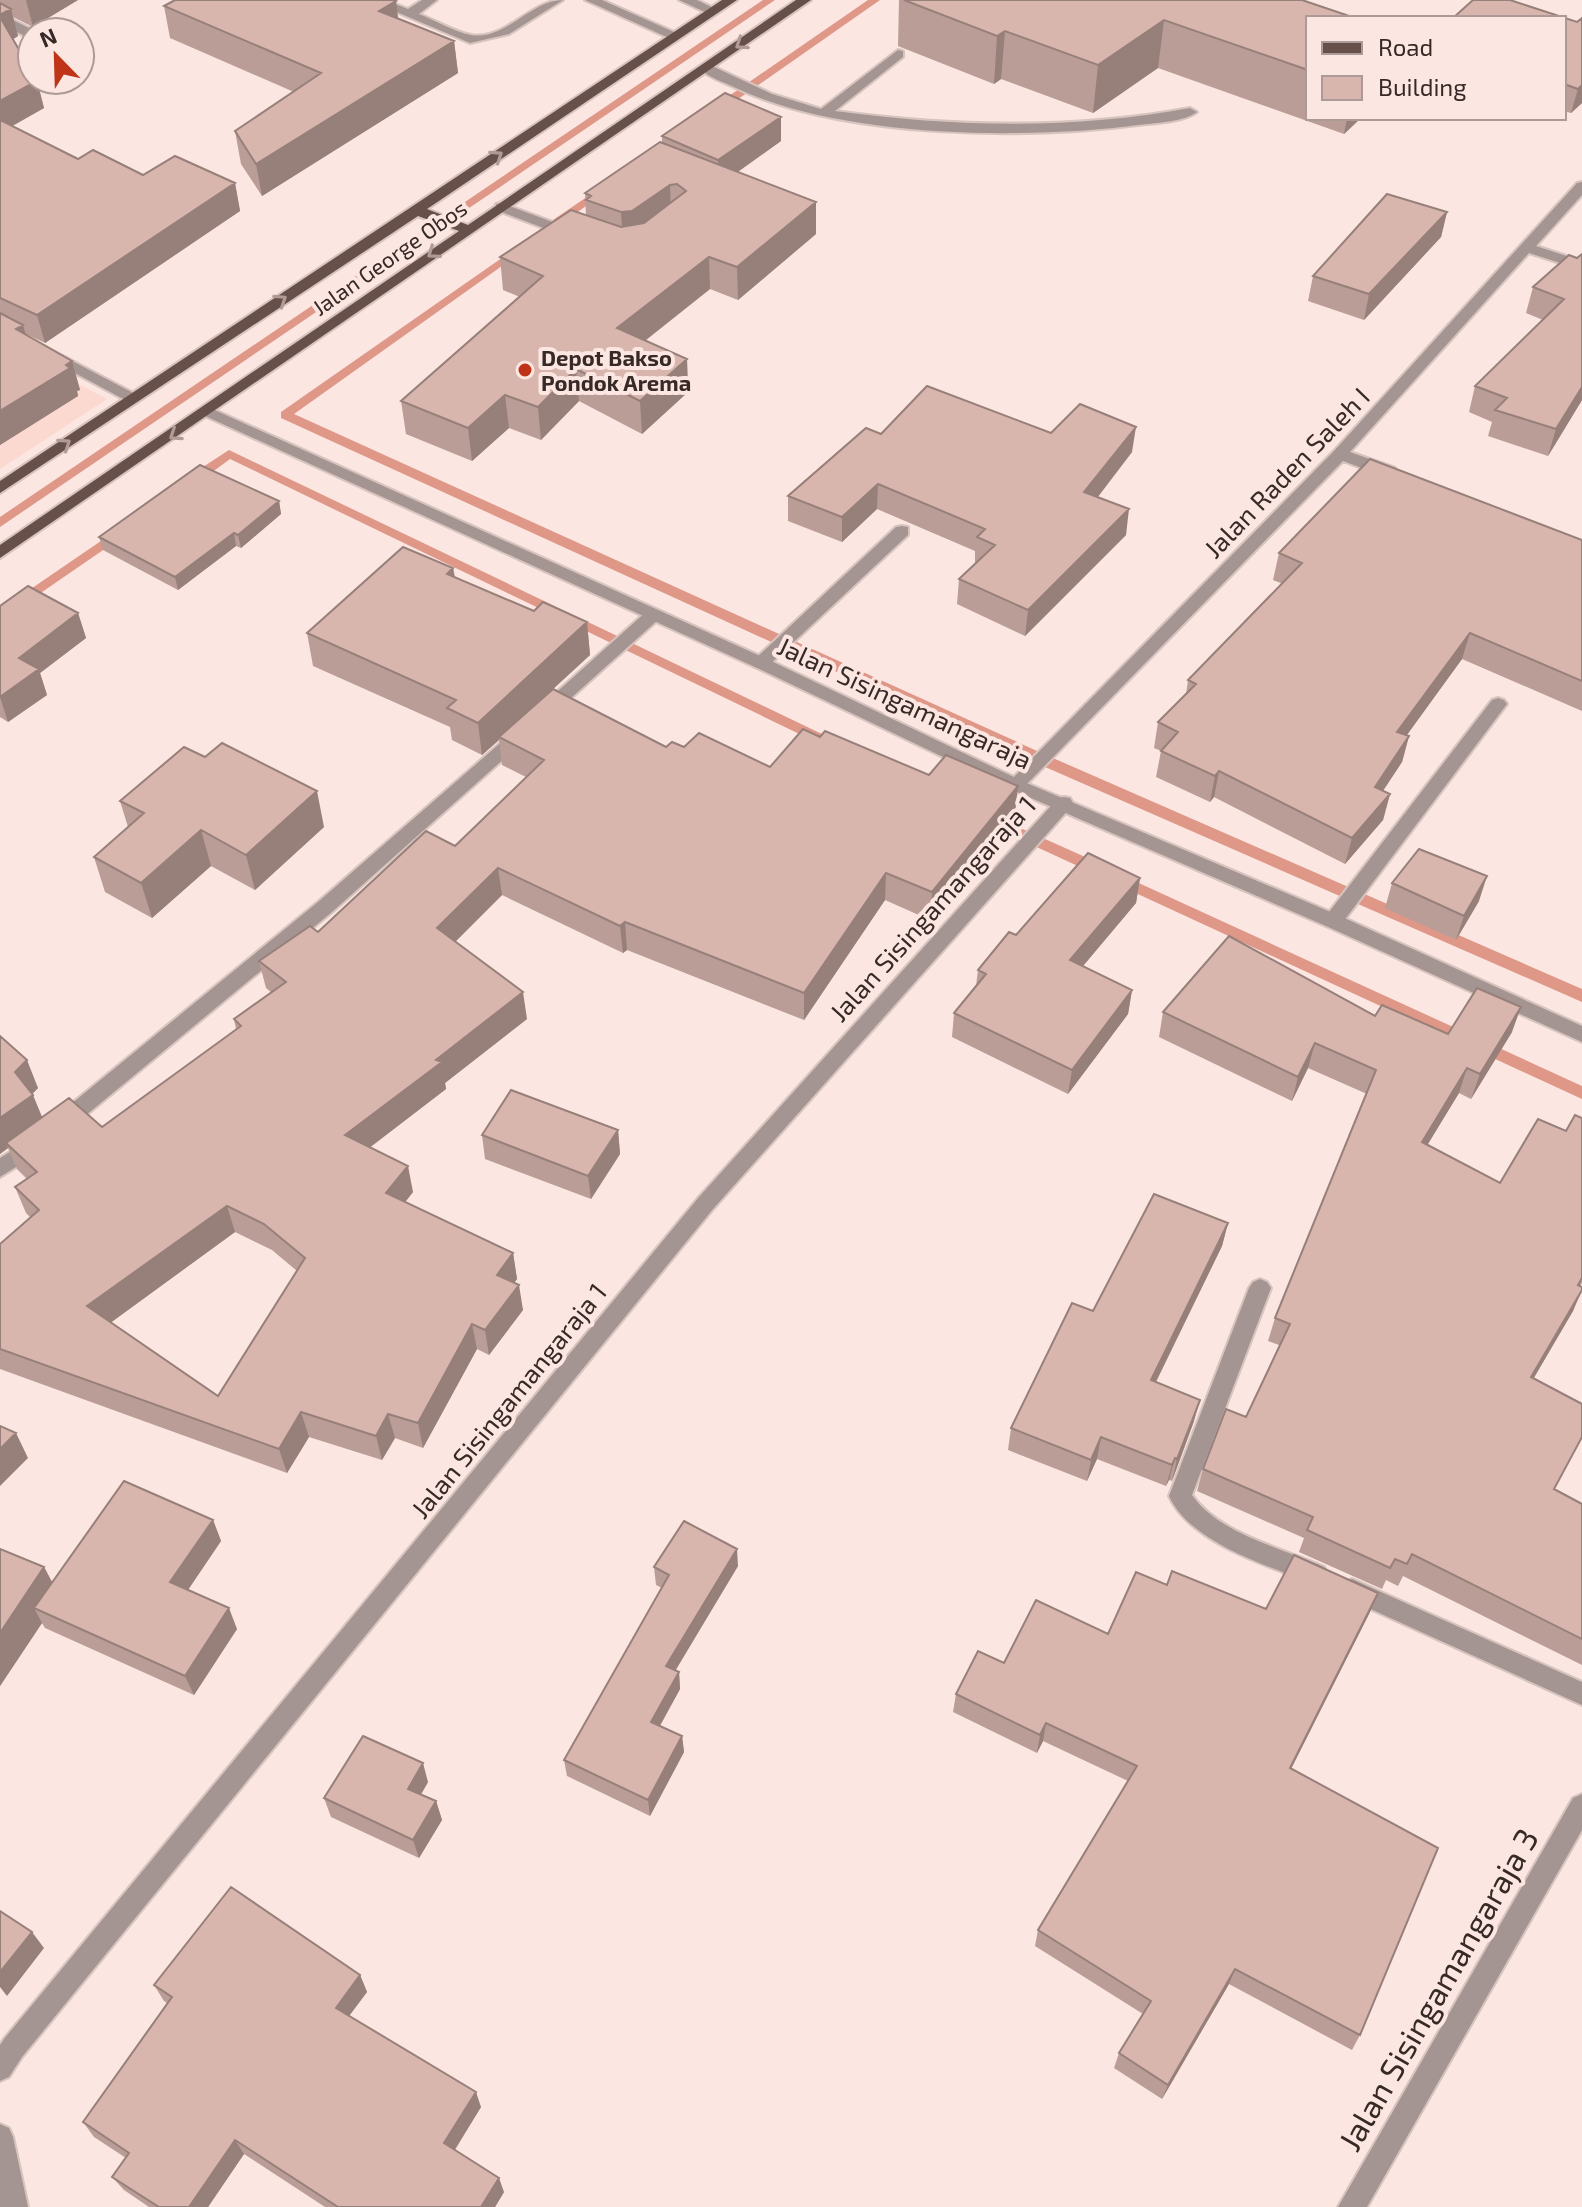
<svg xmlns="http://www.w3.org/2000/svg" width="1582" height="2207" viewBox="0 0 1582 2207" font-family="'Exo 2',sans-serif">
  <rect width="100%" height="100%" fill="#fbe6e1"/>
  <!-- built -->
  <path fill="#fbd9d0" d="M0,343L107,399L0,469Z"/>
  <g fill="none" stroke-linecap="round" stroke-linejoin="round">
    <!-- stream -->
    <path fill="#df9787" fill-rule="evenodd" d="M763,0H775L0,527V517Z
      M868,0H880L721,111H713V107Z
      M600,188L606,191L604,193L561,224H553V220Z
      M519,246L523,247V251L294,414L1046,755L1582,989V1002L1036,763L281,418V412Z
      M229,450L824,735L826,738L824,741H814L230,459L196,484H186V478Z
      M117,530L122,531V537L0,621V610Z
      M985,812L1103,865L1105,869L1103,873H1093L980,821L978,817Z
      M1119,874L1582,1086V1099L1114,883L1112,879Z"/>
    <defs>
      <path id="service" d="M368,0H385L408,9L422,0H437L419,14C435,20 454,32 471,35C505,41 531,0 563,0L509,34L470,43Z
        M585,0H602L683,36L671,39Z
        M898,50L903,51V57L835,111C954,127 1072,130 1190,108L1197,112C1184,122 1155,123 1138,125C1022,140 842,138 736,88C723,82 708,77 698,68L710,65L772,94L821,109Z"/>
      <path id="minor" d="M679,0H697L720,11L709,14Z
        M0,15L5,16L37,32H32V38L27,37L0,24Z
        M1582,182V195L1536,246L1582,261V270L1529,253L1350,452L1395,468V476H1383L1343,461L1022,789H1010L1007,785L1010,781L1334,451L1577,183Z
        M501,203L577,231L579,234L577,237H567L496,210V204Z
        M0,323L137,395L140,398L132,403L127,401L0,333Z
        M902,526L908,527V535L767,667H755L752,663L755,659L896,527Z
        M653,609L661,615L659,619L551,716H539L536,712L539,708L647,611Z
        M1498,698L1504,700L1507,704L1504,708L1340,926H1326L1324,921L1326,916L1492,700Z
        M519,730L525,732L528,736L525,740L332,912L68,1130H54L51,1124L54,1118L318,902L513,732Z
        M1064,797L1070,798L1073,803L1070,808L713,1209L22,2057L9,2077L0,2081V2045L4,2039L699,1197L1058,798Z
        M33,1138L40,1140L43,1146L40,1152L0,1177V1158Z
        M1260,1279L1267,1282L1271,1288L1192,1495C1219,1534 1282,1548 1324,1567L1328,1574L1324,1581L1316,1584C1270,1567 1190,1543 1169,1496L1249,1288L1253,1282Z
        M1352,1579L1582,1682V1705L1344,1597L1340,1590L1344,1583Z
        M1582,1794V1830L1367,2207H1338L1573,1798Z
        M0,2124L9,2128L13,2137L28,2207H0Z"/>
      <path id="tertiary" d="M208,407L767,659L1022,781L1340,916L1582,1026V1042L1326,926L1010,789L755,667L203,415V409Z"/>
      <path id="primary" d="M722,0H737L427,209L468,225L796,0H811L0,558V545L459,231L418,216L0,493V481Z"/>
    </defs>
    <!-- service casing -->
    <use href="#service" stroke="#d8c4bf" stroke-width="4"/>
    <!-- minor casing -->
    <use href="#minor" stroke="#d8c4bf" stroke-width="4"/>
    <!-- tertiary casing -->
    <use href="#tertiary" stroke="#d8c4bf" stroke-width="4"/>
    <!-- primary casing -->
    <use href="#primary" stroke="#d8c4bf" stroke-width="4"/>
    <!-- service -->
    <use href="#service" fill="#a49592" fill-rule="evenodd"/>
    <!-- minor -->
    <use href="#minor" fill="#a49592" fill-rule="evenodd"/>
    <!-- tertiary -->
    <use href="#tertiary" fill="#a49592" fill-rule="evenodd"/>
    <!-- primary -->
    <use href="#primary" fill="#68504a" fill-rule="evenodd"/>
  </g>
  <!-- wall -->
  <path fill="#ba9d96" fill-rule="evenodd" d="M0,0H78L33,27L13,17L18,36L13,39L37,81L44,108L12,126L78,159L143,175L235,183L240,211L45,343L26,334L72,361L80,390L77,391L78,396L0,445Z
    M899,0H1302L1308,18V118H1361L1344,134L1158,68L1093,113L1001,79L994,84L898,46Z
    M164,6L398,18L454,41L458,73L262,196L241,164L235,131L294,92L170,38Z
    M1564,18L1577,22L1582,18V103L1571,113L1564,111Z
    M662,136L781,141L738,172L816,202V234L738,300L710,289L645,341L687,359L688,392L642,434L579,401L541,440L509,428L472,461L406,434L401,401L520,297L503,290L500,257L586,215L585,193L662,143Z
    M1447,212L1441,237L1364,320L1308,301L1313,276Z
    M1582,254V400L1548,456L1488,436L1492,422L1469,412L1475,386L1543,320L1526,313L1533,287Z
    M1051,433L1132,452L1097,497L1126,535L1025,636L957,604L959,579L976,563L975,562V551L877,509L842,542L788,521V496L881,434Z
    M279,501L281,514L241,548L236,546L178,590L103,550L99,537Z
    M1582,540V711L1462,659L1407,735L1409,736L1402,762L1383,791L1390,794L1383,820L1345,864L1214,797L1210,802L1156,777L1161,751L1154,748L1158,722L1186,695L1188,680L1283,584L1273,580L1279,553Z
    M453,568L455,577L534,611L587,622L590,655L553,689L666,747H684L770,767L1015,814L930,920L885,900L804,1020L627,950L623,953L502,895L455,942L527,1019L445,1083L446,1089L370,1147L413,1192L405,1202L513,1253L517,1279L514,1283L523,1310L489,1355L477,1349L423,1448L395,1438L382,1460L309,1437L287,1473L0,1369V1244L30,1217L26,1213L15,1187L27,1179L17,1169L8,1148L0,1154V1036L38,1088L32,1094L42,1117L102,1127L236,1029L234,1019L272,993L266,988L259,961L318,932L455,846L526,777L502,765L499,740L482,755L452,740L450,727L313,666L307,633ZM235,1232L272,1250L297,1271L218,1396L111,1322Z
    M0,606L78,613L86,638L40,673L47,695L8,722L0,717Z
    M120,801L324,827L255,890L211,866L152,918L105,892L94,857L128,827Z
    M1140,878L1136,903L1083,966L1132,990L1128,1014L1068,1094L952,1037L954,1013L976,986L978,970L1016,935Z
    M1392,883L1479,901L1456,940L1385,908Z
    M1163,1012L1375,1016L1448,1034L1512,1032L1471,1099L1459,1093L1427,1145L1500,1183L1582,1118V1282L1573,1311L1533,1379L1555,1490L1582,1504V1665L1403,1576L1398,1586L1386,1580L1382,1589L1299,1552L1304,1538L1197,1491L1203,1469L1246,1417L1279,1345L1268,1341L1275,1318L1367,1094L1308,1068L1292,1101L1159,1037Z
    M618,1130L620,1154L591,1199L485,1159L482,1135Z
    M1228,1223L1222,1246L1156,1382L1194,1421L1172,1481L1169,1480L1166,1486L1097,1459L1087,1481L1008,1450L1011,1428L1093,1311Z
    M213,1520L221,1541L188,1590L237,1629L194,1695L45,1628L42,1623L0,1686V1549L44,1567L52,1582Z
    M738,1566L675,1670L679,1672L680,1689L660,1726L682,1736L684,1752L650,1816L567,1776L564,1760L662,1588L656,1585L654,1567Z
    M1167,1585L1266,1609L1370,1612L1291,1768L1360,2035L1352,2050L1229,1984L1162,2099L1114,2068L1119,2053L1143,2014L1035,1946L1038,1930L1128,1781L1043,1741L1037,1753L953,1712L956,1694L1004,1663L1108,1634Z
    M428,1782L421,1795L436,1801L442,1820L419,1858L331,1817L324,1798Z
    M360,1975L367,1992L349,2016L481,2107L455,2150L504,2192L495,2207H325L244,2154L208,2207H149L124,2190L112,2177L126,2158L94,2137L83,2122L167,2003L164,2001L154,1985Z"/>
  <!-- shaded-wall -->
  <path fill="#977f7a" d="M26,0H78L33,27Z
    M396,1L400,33L379,11Z
    M11,9L18,36L7,43L0,15Z
    M1164,20L1158,68L1093,113L1098,65Z
    M1005,31L1001,79L994,84L997,36Z
    M454,41L458,73L262,196L256,164Z
    M37,81L44,108L0,133V101Z
    M1582,85V103L1571,113L1578,89Z
    M781,117V141L719,185L718,160Z
    M1347,118H1361L1344,134Z
    M235,183L240,211L45,343L37,315Z
    M670,185L671,217L623,245L621,212Z
    M816,202V234L738,300L737,267Z
    M1447,212L1441,237L1364,320L1369,294Z
    M709,257L710,289L619,361L617,328Z
    M23,325L31,353L16,329Z
    M687,359L688,392L642,434L640,401Z
    M72,361L80,390L77,391L78,396L0,445V411Z
    M576,369L579,401L541,440L538,407Z
    M1582,387V400L1548,456L1556,429Z
    M505,395L509,428L472,461L468,428Z
    M1136,427L1132,452L1082,518L1084,492Z
    M878,484L877,509L842,542V517Z
    M279,501L281,514L241,548L238,535Z
    M1129,509L1126,535L1025,636L1028,610Z
    M234,533L236,546L178,590L175,577Z
    M453,568L458,600L447,574Z
    M78,613L86,638L40,673L47,695L8,722L0,697L19,658Z
    M587,622L590,655L500,738L499,737V740L482,755L478,723Z
    M1470,633L1462,659L1390,758L1397,732Z
    M1409,736L1402,762L1368,813L1375,787Z
    M1219,771L1214,797L1210,802L1215,776Z
    M1018,786L1015,814L930,920L932,892Z
    M317,791L324,827L255,890L246,855Z
    M1390,794L1383,820L1345,864L1352,838Z
    M201,830L211,866L152,918L141,883Z
    M498,868L502,895L441,956L437,928Z
    M886,873L885,900L804,1020V993Z
    M1487,876L1479,901L1456,940L1464,916Z
    M1140,878L1136,903L1067,985L1070,960Z
    M625,922L627,950L623,953L620,926Z
    M1132,990L1128,1014L1068,1094L1072,1070Z
    M523,992L527,1019L445,1083L446,1089L351,1162L345,1135L436,1060Z
    M1521,1007L1512,1032L1471,1099L1480,1074Z
    M1315,1043L1308,1068L1292,1101L1298,1077Z
    M27,1060L38,1088L26,1100L15,1072Z
    M1467,1068L1459,1093L1414,1167L1422,1142Z
    M33,1095L44,1122L6,1143L8,1148L0,1154V1118Z
    M618,1130L620,1154L591,1199L588,1176Z
    M408,1166L413,1192L392,1219L386,1193Z
    M227,1206L235,1232L98,1332L87,1306Z
    M1228,1223L1222,1246L1146,1402L1151,1380Z
    M513,1253L517,1279L502,1300L497,1275Z
    M519,1285L523,1310L489,1355L485,1330Z
    M1582,1290L1573,1311L1521,1400L1531,1377Z
    M472,1324L477,1349L423,1448L418,1423Z
    M1200,1400L1194,1421L1172,1481L1177,1459Z
    M301,1412L309,1437L287,1473L279,1449Z
    M388,1414L395,1438L382,1460L376,1436Z
    M16,1433L28,1458L0,1486V1449Z
    M1101,1437L1097,1459L1087,1481L1091,1460Z
    M1175,1458L1169,1480L1166,1486L1172,1465Z
    M213,1520L221,1541L179,1603L170,1582Z
    M737,1549L738,1566L668,1683L666,1666Z
    M44,1567L60,1597L34,1608L42,1623L0,1686V1633Z
    M1378,1593L1370,1612L1283,1785L1290,1768Z
    M229,1608L237,1629L194,1695L185,1676Z
    M679,1672L680,1689L653,1738L651,1722Z
    M1046,1723L1043,1741L1037,1753L1040,1735Z
    M682,1736L684,1752L650,1816L648,1800Z
    M423,1763L428,1782L413,1807L408,1789Z
    M436,1801L442,1820L419,1858L413,1840Z
    M32,1932L44,1948L7,1996L0,1987V1972Z
    M1235,1969L1229,1984L1162,2099L1168,2085Z
    M360,1975L367,1992L343,2024L336,2008Z
    M476,2092L481,2107L450,2157L444,2143Z
    M235,2140L244,2154L208,2207H189Z
    M499,2178L504,2192L495,2207H481Z"/>
  <!-- building -->
  <path fill="#d8b6ae" stroke="#977f7a" stroke-width="2" fill-rule="evenodd" d="M175,0H393L396,1L379,11L454,41L256,164L235,131L321,73L164,6Z
    M904,0H1302L1355,18H1308V70L1164,20L1098,65L1005,31L997,36Z
    M1473,0H1510L1577,22L1582,18V85L1578,89L1564,84V18H1453Z
    M0,3L11,9L0,15Z
    M0,17L32,72V80L37,81L0,101Z
    M725,93L781,117L718,160L662,136Z
    M0,120L78,159L93,150L143,175L175,156L235,183L37,315L0,298Z
    M660,142L816,202L737,267L709,257L617,328L687,359L640,401L576,369L538,407L505,395L468,428L401,401L543,276L500,257L571,210L621,227L644,223L686,191L677,184L670,185L632,211L621,212L586,200L591,196L585,193Z
    M1387,194L1447,212L1369,294L1313,276Z
    M1582,254V387L1556,429L1495,410L1507,398L1475,386L1564,299L1533,287L1569,255L1577,258Z
    M0,313L23,325L16,329L72,361L66,365L70,368L0,411Z
    M927,386L1051,433L1080,404L1136,427L1084,492L1129,509L1028,610L959,579L995,545L977,537L985,529L878,484L842,517L788,496L866,428L881,434Z
    M1370,459L1582,540V681L1470,633L1397,732L1409,736L1375,787L1390,794L1352,838L1219,771L1215,776L1161,751L1178,732L1158,722L1196,684L1188,680L1302,563L1279,553Z
    M200,465L279,501L238,535L234,533L175,577L99,537Z
    M403,547L453,568L447,574L534,611L543,602L587,622L478,723L447,708L456,700L307,633Z
    M28,586L78,613L19,658L39,669L0,697V606Z
    M553,689L666,747L672,742L684,747L699,733L770,767L803,729L820,737L825,731L929,775L946,755L1018,786L932,892L886,873L804,993L625,922L620,926L498,868L437,928L523,992L436,1060L442,1062L345,1135L408,1166L386,1193L513,1253L497,1275L519,1285L485,1330L472,1324L418,1423L388,1414L376,1436L301,1412L279,1449L0,1349V1244L39,1210L15,1187L37,1172L6,1143L69,1098L102,1127L241,1026L234,1019L286,982L259,961L310,926L318,932L426,831L455,846L544,760L499,737ZM227,1206L264,1224L305,1258L218,1396L87,1306Z
    M222,743L317,791L246,855L201,830L141,883L94,857L144,813L120,801L184,747L205,757Z
    M1419,849L1487,876L1464,916L1392,883Z
    M1088,853L1140,878L1070,960L1132,990L1072,1070L954,1013L986,974L978,970L1009,932L1016,935Z
    M1229,936L1375,1016L1382,1005L1448,1034L1477,988L1521,1007L1480,1074L1467,1068L1422,1142L1500,1183L1538,1119L1566,1131L1575,1115L1582,1118V1278L1578,1285L1582,1287V1290L1531,1377L1582,1404V1437L1554,1489L1582,1504V1639L1412,1554L1407,1564L1395,1559L1390,1568L1307,1530L1313,1517L1203,1469L1226,1409L1246,1417L1290,1324L1275,1318L1376,1070L1315,1043L1298,1077L1163,1012Z
    M0,1036L27,1060L15,1072L33,1095L0,1118Z
    M511,1090L618,1130L588,1176L482,1135Z
    M1154,1194L1228,1223L1151,1380L1200,1400L1177,1459L1175,1458L1172,1465L1101,1437L1091,1460L1011,1428L1072,1303L1093,1311Z
    M0,1426L16,1433L0,1449Z
    M124,1481L213,1520L170,1582L229,1608L185,1676L34,1608Z
    M684,1521L737,1549L666,1666L679,1672L651,1722L682,1736L648,1800L564,1760L669,1575L654,1567Z
    M0,1549L44,1567L0,1633Z
    M1294,1555L1378,1593L1290,1768L1438,1848L1360,2035L1235,1969L1168,2085L1119,2053L1151,2001L1038,1930L1137,1766L1046,1723L1040,1735L956,1694L978,1651L1004,1663L1036,1600L1108,1634L1136,1572L1167,1585L1172,1571L1266,1609Z
    M363,1736L423,1763L408,1789L436,1801L413,1840L324,1798Z
    M231,1887L360,1975L336,2008L476,2092L444,2143L499,2178L481,2207H338L235,2140L189,2207H159L112,2177L129,2153L83,2122L172,1997L154,1985Z
    M0,1911L32,1932L0,1972Z"/>
  <!-- one-way arrows -->
  <defs><path id="oneway-chevron" d="M-2-3.5L2.5 0L-2 3.5" fill="none" stroke-width="1.6" stroke-linecap="round" stroke-linejoin="round" transform="scale(2)"/></defs>
  <g stroke="#b29b96">
    <use href="#oneway-chevron" transform="translate(741 44) rotate(146)"/>
    <use href="#oneway-chevron" transform="translate(497 156) rotate(-34)"/>
    <use href="#oneway-chevron" transform="translate(433 253) rotate(145)"/>
    <use href="#oneway-chevron" transform="translate(281 300) rotate(-33)"/>
    <use href="#oneway-chevron" transform="translate(175 435) rotate(146)"/>
    <use href="#oneway-chevron" transform="translate(65 444) rotate(-34)"/>
  </g>
  <!-- markers -->
  <circle fill="#bf3418" stroke="#fbe6e1" stroke-width="3" cx="525" cy="370" r="8"/>
  <g text-anchor="middle" dominant-baseline="central" stroke-width="8" stroke-linejoin="round" paint-order="stroke">
    <!-- far-street labels -->
    <g font-size="22" fill="#362926" stroke="#fbe6e1">
      <text transform="translate(389 257) rotate(-35)">Jalan George Obos</text>
    </g>
    <!-- far-poi labels -->
    <g font-size="22" font-weight="bold" fill="#362926" stroke="#fbe6e1" text-anchor="start">
      <text x="541" y="357">Depot Bakso<tspan x="541" dy="25">Pondok Arema</tspan></text>
    </g>
    <!-- street labels -->
    <g font-size="26" fill="#362926" stroke="#fbe6e1">
      <text transform="translate(1286 472) rotate(-46)">Jalan Raden Saleh I</text>
      <text transform="translate(905 702) rotate(25)">Jalan Sisingamangaraja</text>
      <text transform="translate(932 908) rotate(-48)">Jalan Sisingamangaraja 1</text>
      <text transform="translate(508 1400) rotate(-51)">Jalan Sisingamangaraja 1</text>
    </g>
    <!-- near-street labels -->
    <g font-size="32" fill="#362926" stroke="#fbe6e1">
      <text transform="translate(1437 1989) rotate(-60)">Jalan Sisingamangaraja 3</text>
    </g>
  </g>
  <!-- legend -->
  <rect x="1306" y="16" width="260" height="104" fill="#fbe6e1" stroke="#ac9a96" stroke-width="2"/>
  <rect x="1322" y="42" width="40" height="12" fill="#68504a" stroke="#ac9a96" stroke-width="2"/>
  <text x="1378" y="56" font-size="24" fill="#362926">Road</text>
  <rect x="1322" y="76" width="40" height="24" fill="#d8b6ae" stroke="#ac9a96" stroke-width="2"/>
  <text x="1378" y="96" font-size="24" fill="#362926">Building</text>
  <!-- north arrow -->
  <g transform="translate(56 56) rotate(337)"><circle r="38" fill="#fbe6e1" stroke="#ac9a96" stroke-width="2"/>
  <path d="M0-6L14 30L0 20L-14 30Z" fill="#bf3418"/>
  <text y="-12" font-size="22" font-weight="bold" text-anchor="middle" fill="#362926">N</text>
  </g>
</svg>
